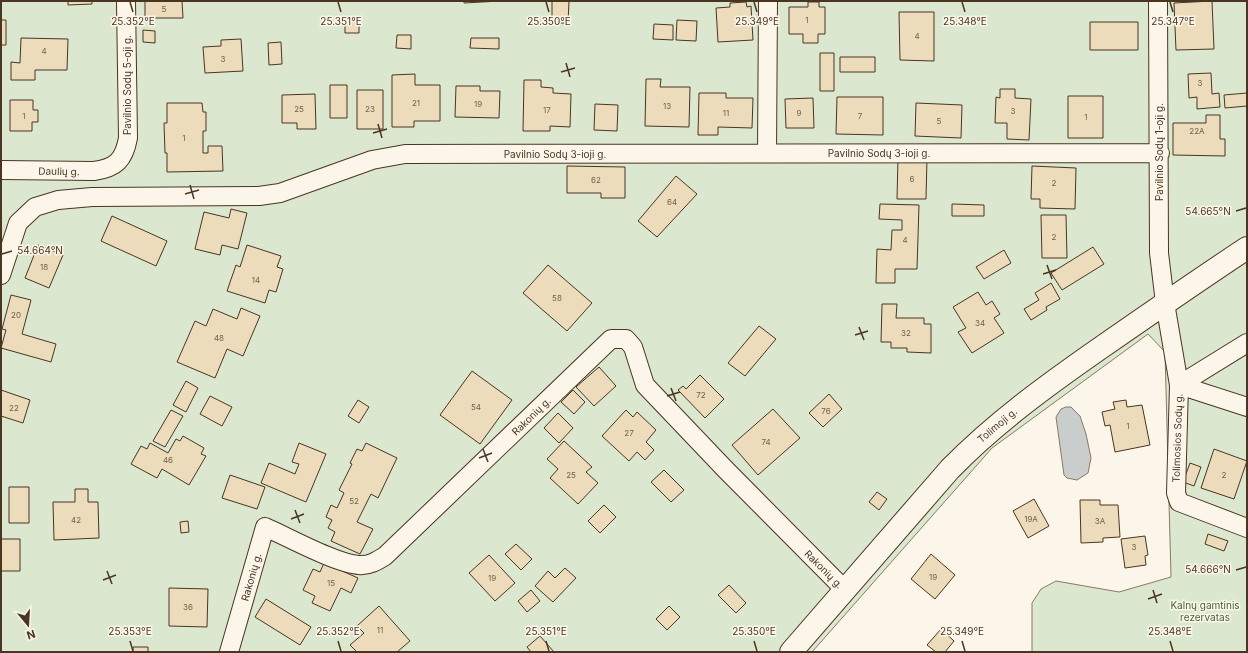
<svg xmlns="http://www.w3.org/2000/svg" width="1248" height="653" viewBox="0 0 1248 653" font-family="Inter,sans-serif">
  <rect width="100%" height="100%" fill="#fbf6e9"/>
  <!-- green -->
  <path fill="#dce7d0" stroke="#887966" d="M1,1H1247V652H1032V603L1041,589L1056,581L1119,592L1171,577L1165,352L1148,334L992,448L812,652H1Z"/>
  <!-- water -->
  <path fill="#c9cecd" stroke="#887966" d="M1066,407H1071L1080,416L1086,434L1091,458L1088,473L1077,480L1067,478L1064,475L1056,417L1061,409Z"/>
  <!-- building -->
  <path fill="#ecdcbc" stroke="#4a3520" d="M68,1H92V4L68,5Z
    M145,1H182L183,18H145Z
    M464,1H500L464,3Z
    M552,1H569L568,23H552Z
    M1212,1L1214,49L1176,50L1174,3Z
    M746,2L747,7L751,6L753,40L718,42L716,8L730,7V3Z
    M808,2H819V7H825V34H818V43H803V34H789V7H808Z
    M899,12H934V61L900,60Z
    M1,20H6V45H1Z
    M345,20H359V33H345Z
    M677,20L697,21L696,41L676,40Z
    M1090,22H1138V50H1090Z
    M654,24L673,25V40L653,39Z
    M143,30L155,31V43L143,42Z
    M397,35H411V49L396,48Z
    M21,38L68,39L67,70H35V80H11V62L20,63Z
    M471,38H499V49L470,48Z
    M241,39L243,71L205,73L203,47L221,46V40Z
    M281,42L282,64L269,65L268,43Z
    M820,53H834V91H820Z
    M840,57H875V72H840Z
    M1211,73L1212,94L1219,93L1220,107L1197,109V97L1189,98L1188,74Z
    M415,74V85H440V121H414V127H392V75Z
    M646,79H661L660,87H690L689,127L645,126Z
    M524,80H541V87L553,88V93L571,94L570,127L550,126V131H523Z
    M330,85H347V118H330Z
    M456,86H480V91H500L499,118L455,117Z
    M1000,89H1015V98L1031,99L1029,140L1007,139V123H995L996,97L1000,98Z
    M357,90H383V129H357Z
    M699,93H726V98H753L752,128L718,127V135H698Z
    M1247,93V106L1225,108L1224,95Z
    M315,94L316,129H297V123H282V95Z
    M1068,96H1103V138H1068Z
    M837,97H883V135L836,134Z
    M813,98L814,128H786L785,99Z
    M10,100H33V110H38V122H32V131H10Z
    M167,103H202L203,112H206V131H203V153H208V146H222L223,171L167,172V153H165L164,123H167Z
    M916,103L962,105L961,138L915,136Z
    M595,104L618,105L617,131L594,130Z
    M1206,115H1220V139H1225V156L1173,155V123H1206Z
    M898,158H927L926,199H897Z
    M567,166L625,167V198H601V193H567Z
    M1032,166L1076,168L1075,209L1040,208V199H1031Z
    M676,176L697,194L657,237L638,221Z
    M880,204L919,205L917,269H895V283H876L877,249L891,250L892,230H902V220L879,219Z
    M952,204L984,205V216H952Z
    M231,209L247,213L238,249L222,245L220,255L195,249L204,212L229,218Z
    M1041,215H1066L1067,258H1042Z
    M112,216L167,241L156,266L101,241Z
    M38,245L63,255L49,288L25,278Z
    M247,245L281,256L277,267L283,269L276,292L269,290L265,303L227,291L236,265L240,267Z
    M1093,247L1104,264L1062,290L1051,273Z
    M1004,250L1011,263L984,279L976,267Z
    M548,265L592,303L567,331L523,293Z
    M1051,283L1060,299L1046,307L1047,310L1031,320L1024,309L1039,300L1035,293Z
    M978,292L986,305L992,301L1000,314L994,318L1004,333L972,353L958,332L966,328L953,307Z
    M11,295L31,300L22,334L56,344L51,362L1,348L6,330L2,329Z
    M882,304H897L896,318H924V324H931V353L907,352V348H891V342H881Z
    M241,308L260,316L243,356L227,349L215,378L177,362L195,321L206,326L213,309L237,319Z
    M759,326L776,339L745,376L728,363Z
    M599,367L616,386L594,406L576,387Z
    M472,371L512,400L480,444L440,415Z
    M700,375L724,399L705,418L678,390L683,386L686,389Z
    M186,381L198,388L186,412L173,405Z
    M1,390L30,400L23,423L1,416Z
    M573,390L585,402L574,414L561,402Z
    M829,394L842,409L823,427L809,413Z
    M210,396L232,407L222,426L200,414Z
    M358,400L369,407L359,423L348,416Z
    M1126,400L1127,407L1142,405L1150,445L1115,452L1110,425L1105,426L1102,412L1115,409L1113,402Z
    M773,409L800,438L758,475L732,445Z
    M171,410L183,416L165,447L153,441Z
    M626,410L633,417L637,412L656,430L646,442L654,450L645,460L637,452L629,461L602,436Z
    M558,413L573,428L559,443L544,428Z
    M183,436L204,448L201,454L206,456L189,485L162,469L157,478L131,464L141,446L147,449L150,443L168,453L176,439L180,441Z
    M564,441L592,467L586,472L598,483L578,504L550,478L558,469L547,459Z
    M299,443L326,454L306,502L261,483L269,463L295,474L299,464L292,462Z
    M366,443L397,458L378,498L371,494L357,522L373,529L360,554L331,541L335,532L328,528L332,520L326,517L331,505L337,508L344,493L339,490L352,464L350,463L357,449L362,451Z
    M1214,449L1247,461L1234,499L1201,488Z
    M1190,463L1201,467L1194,486L1183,482Z
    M664,470L684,490L671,502L651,482Z
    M230,475L265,487L257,509L222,498Z
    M9,487H29V523H9Z
    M75,489H88V502H98L99,538L54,540L53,502H75Z
    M877,492L887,499L879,510L869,502Z
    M1034,499L1049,526L1028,538L1013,511Z
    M1080,500H1100V505H1118L1120,537L1103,538V542L1081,543Z
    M604,505L616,517L600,533L588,521Z
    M188,521L189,532L181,533L180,522Z
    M1208,534L1228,541L1224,551L1205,544Z
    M1145,536L1148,555L1145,556L1146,565L1125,568L1121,539Z
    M1,539H20V571H1Z
    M516,544L532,559L521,570L505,554Z
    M931,554L955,575L935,599L911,579Z
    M489,555L515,583L495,601L469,573Z
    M324,563L358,578L351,593L341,588L330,611L312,603L315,596L303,590L313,569L320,572Z
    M565,568L576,578L553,602L535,586L548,571L555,578Z
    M729,585L746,603L736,613L718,595Z
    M169,588L208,589L207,627L169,626Z
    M531,590L540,601L527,612L518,601Z
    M266,599L311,627L300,645L255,617Z
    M379,606L410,641L397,652H357L350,645L364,633L357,626Z
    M669,606L680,617L667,630L656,619Z
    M941,629L954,641L945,652H936L927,645Z
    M540,636L554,652H531L527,647Z
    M133,647H148V652H133Z"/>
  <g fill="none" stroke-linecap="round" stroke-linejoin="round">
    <defs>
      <path id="minor" d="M1158,1L1159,253L1165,303L1179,385L1176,493L1179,502L1247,528
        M767,153L768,1
        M1,170L94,171C116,168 124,160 128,138L126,1
        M1,275L18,223L35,207L58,200L92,197L259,196L280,193L372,160L405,154L1160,153
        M1179,385L1247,343
        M1179,385L1247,407
        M229,652L265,527C288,537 337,564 359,565C369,566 377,561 385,556L611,339H626L633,347L645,385L726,470L845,590"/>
      <path id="tertiary" d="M791,652L950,469C995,423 1046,386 1099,349C1148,315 1197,281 1247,248"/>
    </defs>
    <!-- minor casing -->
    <use href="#minor" stroke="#4a3520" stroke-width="20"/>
    <!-- tertiary casing -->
    <use href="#tertiary" stroke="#4a3520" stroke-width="24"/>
    <!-- minor -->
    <use href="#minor" stroke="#fbf6e9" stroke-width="18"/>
    <!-- tertiary -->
    <use href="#tertiary" stroke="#fbf6e9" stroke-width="22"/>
  </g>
  <!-- ticks -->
  <path fill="none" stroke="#4a3520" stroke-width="1.5" d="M130,2L133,12M338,2L341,12M546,2L549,12M754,2L757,12M962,2L965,12M1170,2L1173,12M566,63L570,77M561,72L575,68M378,124L382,138M373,133L387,129M190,185L194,199M185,194L199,190M1236,211L1246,208M2,254L12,251M1047,265L1052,279M1043,274L1056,270M859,327L864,340M855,335L868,331M671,388L676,401M667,396L680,392M483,449L488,462M479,458L492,453M295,510L300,523M291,519L304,514M1236,570L1246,567M107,571L112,584M103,580L116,575M1153,590L1157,603M1148,599L1162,594M130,641L133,651M338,641L341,651M546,641L549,651M754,641L757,651M962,641L965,651M1170,641L1173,651"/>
  <g text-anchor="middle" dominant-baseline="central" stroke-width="3" stroke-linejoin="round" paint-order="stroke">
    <!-- number labels -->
    <g font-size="8" fill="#725f47">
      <text x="164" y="9">5</text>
      <text x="807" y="20">1</text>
      <text x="917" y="36">4</text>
      <text x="44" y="51">4</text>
      <text x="223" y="59">3</text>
      <text x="1200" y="83">3</text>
      <text x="416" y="103">21</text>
      <text x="478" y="104">19</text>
      <text x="667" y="106">13</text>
      <text x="299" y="109">25</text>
      <text x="370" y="109">23</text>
      <text x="547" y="110">17</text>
      <text x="1013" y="111">3</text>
      <text x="726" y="113">11</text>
      <text x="799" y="113">9</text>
      <text x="24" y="116">1</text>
      <text x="860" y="116">7</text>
      <text x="1086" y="117">1</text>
      <text x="939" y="121">5</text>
      <text x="1197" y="131">22A</text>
      <text x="184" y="138">1</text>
      <text x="912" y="179">6</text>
      <text x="596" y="180">62</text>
      <text x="1054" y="183">2</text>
      <text x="672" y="202">64</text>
      <text x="1054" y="237">2</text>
      <text x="905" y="240">4</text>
      <text x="44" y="267">18</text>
      <text x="256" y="280">14</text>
      <text x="557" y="298">58</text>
      <text x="16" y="315">20</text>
      <text x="980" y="323">34</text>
      <text x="906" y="333">32</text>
      <text x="219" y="338">48</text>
      <text x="701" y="395">72</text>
      <text x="476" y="407">54</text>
      <text x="14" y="408">22</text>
      <text x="826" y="411">76</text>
      <text x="1128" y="426">1</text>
      <text x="629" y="433">27</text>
      <text x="766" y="442">74</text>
      <text x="168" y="460">46</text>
      <text x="571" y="475">25</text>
      <text x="1224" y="475">2</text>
      <text x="354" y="501">52</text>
      <text x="1031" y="519">19A</text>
      <text x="76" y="520">42</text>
      <text x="1100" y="521">3A</text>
      <text x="1134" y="547">3</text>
      <text x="933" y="577">19</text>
      <text x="492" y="578">19</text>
      <text x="331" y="583">15</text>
      <text x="188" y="607">36</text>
      <text x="380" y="630">11</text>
    </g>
    <!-- street labels -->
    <g font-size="10" fill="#4a3520" stroke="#fbf6e9">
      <text transform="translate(127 85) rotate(-90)">Pavilnio Sodų 5-oji g.</text>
      <text transform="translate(1159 152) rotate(-90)">Pavilnio Sodų 1-oji g.</text>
      <text x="879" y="153">Pavilnio Sodų 3-ioji g.</text>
      <text x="555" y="154">Pavilnio Sodų 3-ioji g.</text>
      <text transform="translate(59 171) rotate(1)">Daulių g.</text>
      <text transform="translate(531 416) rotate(-44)">Rakonių g.</text>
      <text transform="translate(997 425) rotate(-40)">Tolimoji g.</text>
      <text transform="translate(1177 438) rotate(-88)">Tolimosios Sodų g.</text>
      <text transform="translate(824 569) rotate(45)">Rakonių g.</text>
      <text transform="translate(251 577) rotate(-74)">Rakonių g.</text>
    </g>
    <!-- park labels -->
    <g font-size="10" fill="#436837" stroke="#fbf6e9">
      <text x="1205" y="605">Kalnų gamtinis<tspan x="1205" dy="12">rezervatas</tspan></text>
    </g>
  </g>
  <g font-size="10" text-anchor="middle" fill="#4a3520" stroke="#fbf6e9" stroke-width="3" stroke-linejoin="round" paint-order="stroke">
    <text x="133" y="25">25.352°E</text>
    <text x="341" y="25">25.351°E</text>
    <text x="549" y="25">25.350°E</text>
    <text x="757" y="25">25.349°E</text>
    <text x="965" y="25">25.348°E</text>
    <text x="1173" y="25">25.347°E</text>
    <text x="1208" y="215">54.665°N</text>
    <text x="40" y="254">54.664°N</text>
    <text x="1208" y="573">54.666°N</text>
    <text x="130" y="635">25.353°E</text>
    <text x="338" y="635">25.352°E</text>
    <text x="546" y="635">25.351°E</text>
    <text x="754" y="635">25.350°E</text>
    <text x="962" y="635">25.349°E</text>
    <text x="1170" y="635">25.348°E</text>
  </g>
  <!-- border -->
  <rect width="1248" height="653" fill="none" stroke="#4a3520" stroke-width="4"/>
  <!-- north arrow -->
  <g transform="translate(28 625) rotate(162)" stroke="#fbf6e9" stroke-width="3" paint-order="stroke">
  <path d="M0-3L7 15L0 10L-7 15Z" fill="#4a3520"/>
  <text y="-6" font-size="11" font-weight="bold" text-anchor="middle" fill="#4a3520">N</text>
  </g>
</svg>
